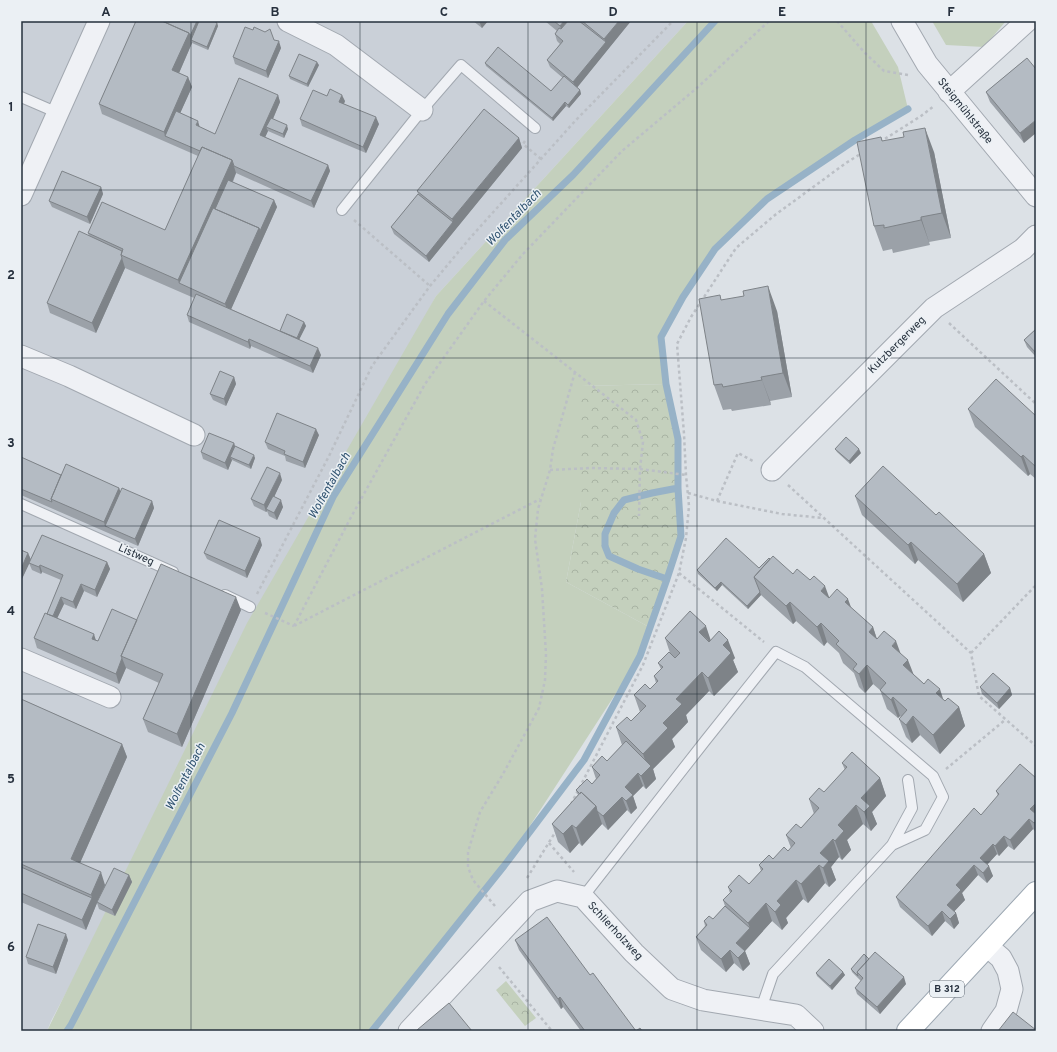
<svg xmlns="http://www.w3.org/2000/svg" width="1057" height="1052" viewBox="0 0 1057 1052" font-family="Overpass,sans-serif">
  <defs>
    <pattern id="park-crowns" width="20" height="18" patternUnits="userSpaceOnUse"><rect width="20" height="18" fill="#c4d0bd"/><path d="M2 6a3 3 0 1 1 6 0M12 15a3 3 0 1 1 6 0" fill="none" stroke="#a8b3a3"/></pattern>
  </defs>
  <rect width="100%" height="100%" fill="#dce1e6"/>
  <!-- built -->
  <path fill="#cad0d8" d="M21,21H688L436,296L51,1021L47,1031H21Z"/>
  <!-- grass -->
  <path fill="#c4d0bd" d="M688,21H871L898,67L908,109L855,140L767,199L715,249L683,297L661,337L666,384L581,386V502L566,582L649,627L640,656L504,866L372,1031H47L247,623L436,296Z
    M932,21H1006L984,47L946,45Z"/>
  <!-- park -->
  <path fill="url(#park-crowns)" d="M666,384L678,439V488L681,536L667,579L649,627L566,582L581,502V386Z
    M506,981L536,1018L525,1026L496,990Z"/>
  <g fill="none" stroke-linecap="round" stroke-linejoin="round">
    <!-- stream -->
    <path stroke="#97b2c7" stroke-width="7" d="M667,579L638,569L609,556L605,546V534L614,513L624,500L652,493L678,488
      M67,1031L71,1025L232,713L333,497L448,314L505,240L573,175L715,21
      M372,1031L504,866L584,760L640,656L667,579L681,536L678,488V439L666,384L661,337L683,297L715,249L767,199L855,140L908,109"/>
    <defs>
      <path id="lane" d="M21,97L58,113
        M342,210L422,110L461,65L535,128
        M21,504L173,572
        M225,595L250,607
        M583,897L705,741L776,652L805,667L933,776L943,797L925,830L892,845
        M761,1009L773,974L892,845L912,808L908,780"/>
      <path id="street" d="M288,21L336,45L422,110
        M902,21L927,64L1036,196
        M949,92L1027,21
        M21,195L99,21
        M21,356L69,376L194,435
        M772,470L934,308L1023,249L1036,236
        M21,659L110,697
        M987,946L1001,958L1008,971L1012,989L1006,1011L992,1031
        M409,1031L530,901L557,891L583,897L634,953L672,989L703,1000L796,1015L813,1031"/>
      <path id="primary" d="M908,1031L1036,893"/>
    </defs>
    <!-- lane casing -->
    <use href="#lane" stroke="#a2a8b0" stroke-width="12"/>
    <!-- street casing -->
    <use href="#street" stroke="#a2a8b0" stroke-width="23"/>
    <!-- primary casing -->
    <use href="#primary" stroke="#9ca7b2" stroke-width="24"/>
    <!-- path -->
    <path stroke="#bbbfc5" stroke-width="2.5" stroke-dasharray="3 3" stroke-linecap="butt" d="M837,21L865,53L884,71L908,75
      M525,141L523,144L541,159
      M880,142L921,116L934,106
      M354,220L430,286
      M484,301L636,420L643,442L640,469L639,516
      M949,323L1036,404
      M550,470L591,468L640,469L686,475
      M788,485L971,653L979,696L1036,746
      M688,493L717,501L738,453L753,461
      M717,501L782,514L823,518
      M679,573L764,642
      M257,594L329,456L372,366L430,286L470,238L576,120L673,21
      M265,613L294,626
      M294,626L350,519L425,384L484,301L523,254L622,151L698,87L769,21
      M294,626L540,499
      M971,653L1036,585
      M946,769L1005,720
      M571,804L643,665L679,573L686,538L689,506L686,475L684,434L677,344L691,317L736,248L775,215L846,163L862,153
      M549,843L574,872
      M527,878L556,831
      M495,906L473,880L468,867V852L480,812L503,774L539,708L545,680L546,654L542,589L535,539L538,509L550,470L553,449L575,372
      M499,967L552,1031"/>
    <!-- lane -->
    <use href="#lane" stroke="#eff1f5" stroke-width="10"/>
    <!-- street -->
    <use href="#street" stroke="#eff1f5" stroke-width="21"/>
    <!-- primary -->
    <use href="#primary" stroke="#fff" stroke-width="22"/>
  </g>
  <!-- wall -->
  <path fill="#9ba1a8" d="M136,21L217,23L218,26L208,50L192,43L179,73L188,77L192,87L180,113L200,127L215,134L278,95L280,102L273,119L288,129L284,138L268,131L265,137L328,165L330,171L314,208L236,173L233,182L274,200L277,207L231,309L280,331L304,322L306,326L299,339L321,355L313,373L251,346L250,349L189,322L187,315L194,298L125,268L96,333L50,313L47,303L89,236L88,233L165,230L198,156L102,114L99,104Z
    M473,21H488L482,28Z
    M545,21H631L577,87L580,90L581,94L569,108L566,106L553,121L486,66L485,63L551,91L563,78L550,67L547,60L560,44L557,41L555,34L557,31Z
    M274,40L281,48L268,78L235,64L233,57Z
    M1027,58L1024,143L990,102L986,92Z
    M319,65L308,87L290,79L289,76Z
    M327,96L345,101L344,104L379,124L366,153L302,126L300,119Z
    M519,138L522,148L429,262L394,234L391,227L418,194L417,191Z
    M882,141L934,152L951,238L929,242L930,245L893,253L892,249L883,251L874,226Z
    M101,187L103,194L90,224L52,207L49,201Z
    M722,300L777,311L792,397L770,401L771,405L732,411L731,409L723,410L714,385Z
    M1036,329V357L1027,347L1024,340Z
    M234,377L236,384L226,406L213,400L210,394Z
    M968,409L1036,416V479L1030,474L1028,476L975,427Z
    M319,435L305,468L286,461L285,456L268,449L265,442Z
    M234,443L235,446L255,458L251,469L232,460L228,470L203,459L201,452Z
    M835,449L861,453L850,464L837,452Z
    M21,457L61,475L119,488L120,491L152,501L154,508L138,546L21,495Z
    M282,480L274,497L283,507L277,520L269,516L267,511L266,512L254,506L251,499Z
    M855,496L936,515L984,554L991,573L963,602L918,560L915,564L862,515Z
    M262,545L247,578L207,559L204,553Z
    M21,550L28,553L31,560L107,562L110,569L97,597L84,591L76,609L64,604L57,618L98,641L137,620L241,610L182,747L148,732L143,719L159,683L126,668L119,684L37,648L34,638L47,614L61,580L42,572L41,574L32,570L29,563L21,581Z
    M770,559L829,597L851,608L873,627L877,639L900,653L913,674L944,701L959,707L965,726L940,754L920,735L912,743L906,737L899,719L901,717L900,716L898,718L887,709L880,690L873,684L865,693L859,687L854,673L843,663L839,653L827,642L824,646L796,621L793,624L761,595L748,609L722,585L717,591L698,574L697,570L759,568Z
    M665,638L711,640L735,658L733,660L738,672L714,696L709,691L686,715L688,722L672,739L675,747L653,769L656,779L646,789L643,786L633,796L637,808L631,814L627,810L608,830L602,824L582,846L579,843L570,853L558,842L552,824L578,795L576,790L592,784L596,779L592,767L607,761L622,745L616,727L631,721L640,712L634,695L650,689L656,683L654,676L661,669L658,663L670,653Z
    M980,687L1010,688L1012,695L999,709L982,694Z
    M21,699L122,744L127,757L80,863L105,885L129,875L132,882L115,916L99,909L97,903L86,930L21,902Z
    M842,763L880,778L886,796L872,812L877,824L871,831L863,824L847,840L851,850L842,860L839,857L831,867L836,880L829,887L825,883L808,903L803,899L786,918L788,923L782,930L772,921L745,951L750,964L743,971L734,963L726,972L701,950L696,937L705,926L704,921L713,919L725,906L723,900L730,893L728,887L749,884L761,871L759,865L773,859L788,851L791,848L786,835L801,828L814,814L809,799L824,792L845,770Z
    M1036,778V832L1033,829L1014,850L1008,846L999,856L997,854L987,865L993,876L987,883L978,875L962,893L965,900L954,911L956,913L959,923L954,929L945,921L932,936L900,907L896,897L981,815L998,796L996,791Z
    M68,940L56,974L28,964L26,957Z
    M515,940L590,975L636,1031H642H581L563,1007L561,1009L519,950Z
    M869,959L906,984L880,1014L857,994L855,988L861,981L852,972L851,969Z
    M843,972L845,975L832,990L817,976L816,973Z"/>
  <!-- shaded-wall -->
  <path fill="#7e8388" d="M197,21H202L191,40L192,43L176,80L172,70L189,33Z
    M479,21H488L482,28Z
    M564,21H574L564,36L560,26Z
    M619,21H631L576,89L573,82L606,42L604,39Z
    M217,23L218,26L208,50L207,47Z
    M279,41L281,48L268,78L266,71Z
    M317,62L319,65L308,87L307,84Z
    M188,77L192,87L169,138L165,136L164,132Z
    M580,90L581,94L569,108L568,105Z
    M278,95L280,102L269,128L266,127L268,131L263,142L260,135Z
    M342,95L345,101L342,108L339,102Z
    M565,102L566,106L553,121L552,118Z
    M376,117L379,124L366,153L363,147Z
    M1036,120V133L1024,143L1020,133Z
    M198,121L200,128L196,125Z
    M287,125L288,129L284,138L283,134Z
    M925,128L934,152L951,238L942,213Z
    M519,138L522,148L429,262L426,256L453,222L452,219Z
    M232,160L236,173L219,213L179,283L178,280Z
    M328,165L330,171L314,208L311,201Z
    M101,187L103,194L90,224L87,217Z
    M274,200L277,207L229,314L225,304L259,228Z
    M921,217L929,242L930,245L921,220Z
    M122,258L125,268L96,333L92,323Z
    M768,286L777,311L792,397L783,373Z
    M304,322L306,326L297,344L296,341Z
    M249,339L251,346L250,349L248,342Z
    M318,348L321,355L313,373L310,366Z
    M234,377L236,384L226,406L224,399Z
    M761,377L770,401L771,405L762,380Z
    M316,429L319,435L305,468L303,462Z
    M234,443L236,450L230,457L232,460L228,470L225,463Z
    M859,449L861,453L850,464L849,461Z
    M254,455L255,458L251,469L249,465Z
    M1023,455L1030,474L1028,476L1021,457Z
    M280,473L282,480L268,510L266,509L267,511L266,512L264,505Z
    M119,488L123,498L105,526L104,522Z
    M281,500L283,507L277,520L274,513Z
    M152,501L154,508L138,546L135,539Z
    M260,538L262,545L247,578L245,571Z
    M911,542L918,560L915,564L908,545Z
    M28,553L31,560L21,581V569Z
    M984,554L991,573L963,602L957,584Z
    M107,562L110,569L97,597L95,590Z
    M40,565L42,572L41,574L39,567Z
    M721,582L722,585L717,591L715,588Z
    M81,584L84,591L76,609L73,602Z
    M825,586L832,605L821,591Z
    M760,592L761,595L748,609L747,606Z
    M61,597L64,604L54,625L52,619Z
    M236,597L241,610L182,747L177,734Z
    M848,599L855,618L845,602Z
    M790,602L796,621L793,624L786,606Z
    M821,623L827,642L824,646L817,627Z
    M706,626L712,644L699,632Z
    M873,627L879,646L869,632Z
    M94,634L97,644L92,639Z
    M728,640L735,658L733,660L738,672L714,696L708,678L723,645Z
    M896,641L903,660L892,646Z
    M122,658L126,668L119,684L116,674Z
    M908,660L915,678L903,665Z
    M867,665L873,684L865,693L859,674Z
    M702,672L709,691L686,715L688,722L672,739L675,747L653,769L656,779L646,789L641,776L648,769L643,754L663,723L676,699Z
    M1010,688L1012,695L999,709L997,703Z
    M940,689L946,708L936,693Z
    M893,697L900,716L898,718L891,700Z
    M959,707L965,726L940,754L933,735Z
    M913,716L920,735L912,743L906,725Z
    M122,744L127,757L76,872L71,859Z
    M638,773L643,786L633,796L637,808L631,814L626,801L625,787Z
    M880,778L886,796L872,812L877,824L871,831L864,812L861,798Z
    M622,797L627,810L608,830L603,816Z
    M1036,803V817L1030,809Z
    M856,805L863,824L847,840L851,850L842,860L835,841L838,825Z
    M596,806L602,824L582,846L576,828Z
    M1029,819L1033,829L1014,850L1010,840Z
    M1036,821V829L1034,823Z
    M572,825L579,843L570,853L563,834Z
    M1004,836L1008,846L999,856L995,846Z
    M833,839L839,857L831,867L836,880L829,887L823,868L820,853Z
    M993,844L997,854L984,868L980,858Z
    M819,865L825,883L808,903L801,884Z
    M974,865L978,875L962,893L965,900L951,915L947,905L956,885Z
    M989,866L993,876L987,883L983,873Z
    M101,872L105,885L97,902V903L86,930L82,920L92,898L91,895Z
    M129,875L132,882L115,916L112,910Z
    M796,880L803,899L786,918L788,923L782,930L775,912L777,901Z
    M766,903L772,921L745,951L750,964L743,971L738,958L736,943L750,928L748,923Z
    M942,911L945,921L932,936L928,926Z
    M956,913L959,923L954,929L950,919Z
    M66,934L68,940L56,974L53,967Z
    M730,950L734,963L726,972L721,959Z
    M843,972L845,975L832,990L830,986Z
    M904,977L906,984L880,1014L877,1007Z
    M560,997L563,1007L561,1009L558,999Z"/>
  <!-- building -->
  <path fill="#b4bbc3" stroke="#7e8388" d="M136,21H162L189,33L172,70L188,77L164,132L99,104Z
    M162,21H197L190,36L189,33Z
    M199,21H214L217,23L207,47L191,40Z
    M554,21H564L560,26Z
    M568,21H579L606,42L573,82L547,60L563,41L555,34L559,28L561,29Z
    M582,21H619L604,39Z
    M245,27L253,30L254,27L265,32L270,29L274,40L279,41L266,71L233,57Z
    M498,47L551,91L564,76L580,90L568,105L565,102L552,118L485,63Z
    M299,54L317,62L307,84L289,76Z
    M1027,58L1036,69V120L1020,133L986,92Z
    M239,78L278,95L260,135L328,165L311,201L234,166L232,160L202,147L200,151L165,136L176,111L198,121L196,125L215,134Z
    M330,89L342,95L339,102L376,117L363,147L300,119L313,90L327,96Z
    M484,109L519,138L452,219L417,191Z
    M271,118L287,125L283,134L266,127Z
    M925,128L942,213L921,217V220L884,228V225L874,226L857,142L881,137L882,141L904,137L903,132Z
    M202,147L232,160L178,280L121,255L123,249L88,233L102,202L165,230Z
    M62,171L101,187L87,217L49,201Z
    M228,180L274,200L260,231L259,228L215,209Z
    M418,194L453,222L426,256L391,227Z
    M213,208L259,228L225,304L179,283Z
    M79,231L122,251L121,255L122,258L92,323L47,303Z
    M768,286L783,373L761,377L762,380L723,387L722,384L714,385L699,299L720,295L721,300L744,296L743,291Z
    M196,294L318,348L310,366L249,339L248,342L187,315Z
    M287,314L304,322L297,338L280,331Z
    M1036,329V353L1024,340Z
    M220,371L234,377L224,399L210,394Z
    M996,379L1036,416V467L1023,455L1021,457L968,409Z
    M277,413L316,429L303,462L284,454L285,451L265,442Z
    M209,433L234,443L225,463L201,452Z
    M846,437L859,449L849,461L835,449Z
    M235,446L254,455L249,465L230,457Z
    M21,457L61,475L51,499L52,502L21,489Z
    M66,464L119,488L104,522L51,499Z
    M883,466L936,515L939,512L984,554L957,584L911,542L908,545L855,496Z
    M267,467L280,473L264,505L251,499Z
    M122,488L152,501L135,539L105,526Z
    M273,496L281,500L274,513L266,509Z
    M219,520L260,538L245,571L204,553Z
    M42,535L107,562L95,590L81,584L73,602L61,597L53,616L47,614L63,575L40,565L39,567L29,563Z
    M726,538L759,568L769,558L770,559L754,577L760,592L747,606L721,582L715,588L697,570Z
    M21,550L28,553L21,569Z
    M773,556L793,574L797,569L810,580L814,576L825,586L821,591L829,598L837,589L848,599L845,602L873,627L869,632L877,639L884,631L896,641L892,646L908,660L903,665L924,684L928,679L940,689L936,693L945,701L948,698L959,707L933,735L913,716L906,725L899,719L907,710L893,697L891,700L880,690L886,683L867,665L859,674L853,669L857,664L836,644L839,641L821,623L817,627L790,602L786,606L754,577Z
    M161,564L236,597L177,734L143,719L163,674L121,656Z
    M112,609L137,620L121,656L122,658L116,674L34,638L45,613L94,634L92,639L98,641Z
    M690,611L706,626L699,632L709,642L719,631L728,640L723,645L731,653L708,678L702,672L676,699L682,704L663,723L668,728L643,754L616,727L627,717L631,721L646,706L634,695L645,684L650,689L658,681L654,676L663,667L658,663L669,652L675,658L680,653L665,638Z
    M993,673L1010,688L997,703L980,687Z
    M21,699L122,744L71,859L101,872L91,895L21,864Z
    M626,741L651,766L641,776L638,773L625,787L633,795L626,801L622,797L603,816L597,811L596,806L581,792L580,794L576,790L587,779L592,784L600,775L592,767L602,756L607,761Z
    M852,752L880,778L861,798L870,806L864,812L856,805L838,825L844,831L835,841L833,839L820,853L829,861L823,868L819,865L801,884L796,880L777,901L781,905L775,912L766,903L748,923L723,900L732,891L728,887L739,875L749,884L763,869L759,865L769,855L773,859L784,847L788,851L795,843L786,835L796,824L801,828L819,808L809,799L819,788L824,792L847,767L842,763Z
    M1020,764L1036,778V803L1030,809L1036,814V821L1034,823L1029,819L1010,840L1004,836L995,846L993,844L980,858L989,866L983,873L974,865L956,885L961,890L947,905L956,913L950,919L942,911L928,926L896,897L974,808L981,815L999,794L996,791Z
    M581,792L596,806L576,828L572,825L563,834L552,824Z
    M21,867L92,898L82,920L21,893Z
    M114,868L129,875L112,910L97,902Z
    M725,906L750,928L736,943L745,951L738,958L730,950L721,959L696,937L707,925L704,921L709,916L713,919Z
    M547,917L590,975L593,973L636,1031L640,1028L642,1031H585L560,997L558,999L515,940Z
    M38,924L66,934L53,967L26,957Z
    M875,952L904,977L877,1007L855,988L863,978L857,972Z
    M864,954L869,959L857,972L858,976L851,969Z
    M829,959L843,972L830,986L816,973Z
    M449,1003L472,1031H417V1030Z
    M1013,1012L1036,1030V1031H998Z"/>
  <!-- grid -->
  <path fill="none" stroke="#26303d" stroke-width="1" stroke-opacity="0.55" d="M191,21V1031M360,21V1031M528,21V1031M697,21V1031M866,21V1031M21,190H1036M21,358H1036M21,526H1036M21,694H1036M21,862H1036"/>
  <g text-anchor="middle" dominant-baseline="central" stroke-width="3" stroke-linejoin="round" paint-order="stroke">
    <!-- shield labels -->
    <rect fill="#ebf0f4" stroke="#616a74" stroke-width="1" x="930" y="981" width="34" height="16" rx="3"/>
    <g font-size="10" font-weight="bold" fill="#26303d">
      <text x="947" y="989">B 312</text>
    </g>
    <!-- street labels -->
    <g font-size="11" fill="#26303d" stroke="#ebf0f4">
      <text transform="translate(965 111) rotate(51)">Steigmühlstraße</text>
      <text transform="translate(897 345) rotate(-45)">Kutzbergerweg</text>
      <text transform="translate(136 555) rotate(24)">Listweg</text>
      <text transform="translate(615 931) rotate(47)">Schlierholzweg</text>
    </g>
    <!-- water labels -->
    <g font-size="12" font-style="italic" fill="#305370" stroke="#ebf0f4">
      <text transform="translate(514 218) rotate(-46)">Wolfentalbach</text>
      <text transform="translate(330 486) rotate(-61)">Wolfentalbach</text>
      <text transform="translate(186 777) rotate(-63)">Wolfentalbach</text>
    </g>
  </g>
  <!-- border -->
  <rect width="1057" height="1052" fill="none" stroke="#ebf0f4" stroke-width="44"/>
  <rect x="22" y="22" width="1013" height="1008" fill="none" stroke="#26303d" stroke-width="1.5"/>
  <g font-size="13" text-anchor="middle" font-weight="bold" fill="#26303d">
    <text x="106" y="16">A</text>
    <text x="275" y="16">B</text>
    <text x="444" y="16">C</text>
    <text x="613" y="16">D</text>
    <text x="782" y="16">E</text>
    <text x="951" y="16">F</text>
    <text x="11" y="111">1</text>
    <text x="11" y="279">2</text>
    <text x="11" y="447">3</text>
    <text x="11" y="615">4</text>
    <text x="11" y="783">5</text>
    <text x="11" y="951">6</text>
  </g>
</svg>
